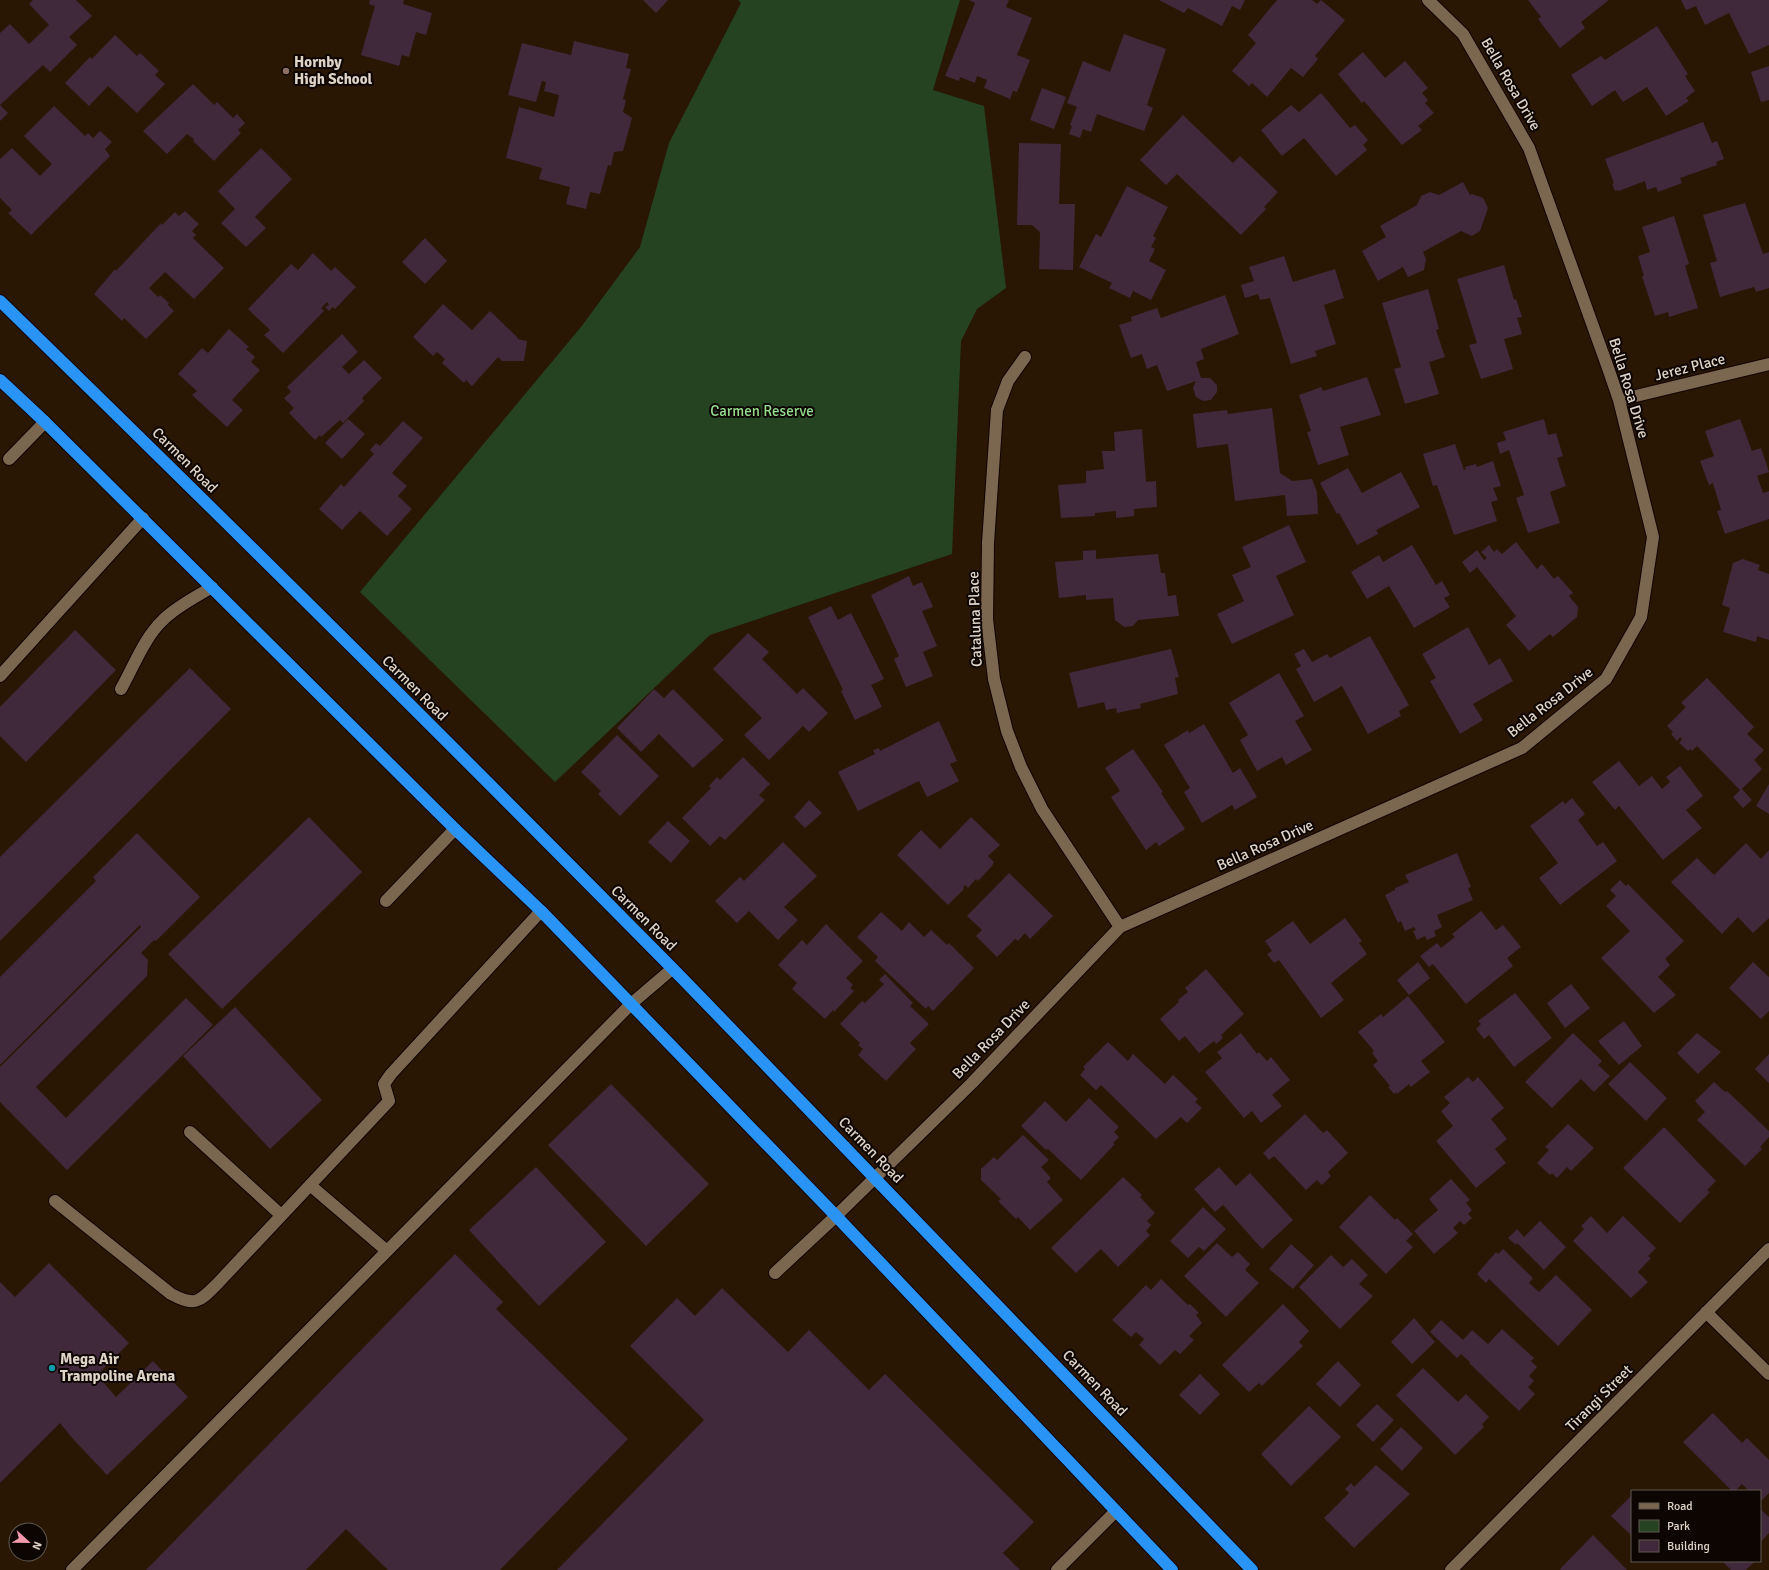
<svg xmlns="http://www.w3.org/2000/svg" width="1769" height="1570" viewBox="0 0 1769 1570" font-family="Signika,sans-serif">
  <rect width="100%" height="100%" fill="#291703"/>
  <!-- green -->
  <path fill="#254321" d="M738,0H960L933,90L984,106L1006,288L977,309L961,341L952,554L710,635L555,782L360,592L581,327L640,247L669,143L741,3Z"/>
  <!-- building -->
  <path fill="#40293b" d="M33,0H76L92,16L69,37L77,45L50,72L43,65L0,105V33L10,24L29,44L49,25L29,4Z
    M370,0H404L403,4L432,13L426,35L416,32L409,57L402,55L399,66L361,55L375,6L369,4Z
    M643,0H668L656,13Z
    M969,0H1009L1006,7L1032,18L1017,55L1030,60L1017,92L1013,91L1010,99L984,88L987,80L977,76L975,83L960,77L959,81L945,76L975,3Z
    M1159,0H1245L1240,10L1232,6L1222,26L1188,8L1184,13Z
    M1277,0H1312L1317,4L1321,0L1345,20L1315,56L1318,59L1303,77L1291,68L1267,97L1252,83L1249,86L1232,71L1256,43L1248,35Z
    M1528,0H1609L1581,22L1585,28L1560,48L1538,19L1541,17Z
    M1681,0H1769V45L1749,54L1729,13L1705,25L1696,6L1686,10Z
    M1657,26L1688,74L1685,76L1695,91L1686,98L1689,101L1666,116L1647,87L1623,102L1615,90L1592,106L1571,75L1601,56L1605,60Z
    M1124,34L1166,49L1147,105L1153,108L1144,131L1097,114L1091,132L1083,129L1080,138L1069,134L1072,126L1070,125L1077,107L1067,103L1083,61L1110,72Z
    M115,35L137,56L140,53L159,71L155,75L165,84L137,113L108,86L89,106L65,83L90,57L92,59Z
    M574,41L629,54L626,68L631,69L623,99L626,100L623,112L632,118L623,151L614,152L611,166L608,165L600,194L590,192L586,209L566,204L570,187L539,179L542,168L506,158L519,107L554,117L559,95L544,91L546,82L542,81L536,102L508,95L522,43L571,55Z
    M1363,52L1385,78L1405,61L1428,88L1422,93L1428,100L1425,103L1434,113L1418,126L1422,130L1402,145L1364,101L1362,103L1338,74Z
    M1769,66V100L1761,102L1751,72Z
    M193,84L214,105L217,102L233,118L237,114L245,123L238,130L241,133L214,161L193,141L194,139L187,134L167,154L143,131Z
    M1042,88L1066,97L1054,129L1030,120Z
    M1321,93L1350,128L1355,125L1368,140L1363,145L1367,150L1336,176L1304,138L1282,156L1261,130L1291,105L1299,112Z
    M0,105L8,113L0,121Z
    M54,106L85,136L88,133L93,138L100,131L112,142L105,149L110,156L31,235L8,213L12,210L0,198V159L12,148L40,176L52,164L24,136Z
    M1183,115L1233,163L1240,156L1278,192L1264,207L1266,209L1241,235L1177,174L1166,185L1140,160Z
    M1703,122L1712,143L1717,141L1724,159L1716,162L1717,165L1680,178L1682,183L1658,192L1656,187L1647,190L1645,181L1619,191L1618,190L1615,191L1612,184L1614,183L1605,159Z
    M1019,143L1061,144L1059,204H1075L1073,270L1039,269L1040,232L1032,225H1017Z
    M261,148L292,179L255,217L266,228L246,247L221,223L235,209L218,191Z
    M1463,182L1470,195L1472,194L1483,198L1488,208L1480,231L1472,236L1461,231L1423,252L1426,259L1424,270L1408,277L1403,267L1378,281L1362,251L1386,237L1380,226L1417,205L1421,196L1430,192L1439,195Z
    M1127,186L1168,207L1153,236L1156,238L1151,247L1155,249L1149,261L1166,270L1151,300L1133,291L1130,298L1109,288L1112,283L1079,267L1096,234L1101,237Z
    M1745,203L1763,254L1769,252V288L1756,292L1754,287L1720,297L1710,263L1717,261L1703,215Z
    M185,211L199,224L192,231L196,235L193,238L224,268L194,299L165,272L149,288L158,297L160,295L169,303L168,305L174,311L146,339L124,318L122,321L94,294L115,269L116,271L161,223L162,225L175,212L179,216Z
    M1674,216L1689,264L1685,266L1698,308L1669,317L1668,312L1655,316L1642,276H1644L1638,256L1650,252L1642,227Z
    M425,238L447,261L425,284L402,262Z
    M313,253L331,271L335,267L356,287L335,309L333,307L329,311L325,307L329,305L327,302L321,308L324,311L283,353L264,335L270,330L248,309L291,264L298,270Z
    M1284,256L1293,282L1335,269L1344,298L1324,305L1336,344L1315,351L1317,356L1291,364L1270,298L1260,300L1258,294L1245,298L1241,285L1254,281L1249,267Z
    M1504,265L1514,300L1516,299L1522,317L1517,318L1522,334L1504,339L1513,369L1481,379L1469,345L1477,343L1457,279Z
    M1428,289L1439,329L1436,330L1445,357L1429,362L1439,394L1405,404L1394,369L1401,367L1382,303Z
    M1225,295L1239,334L1201,349L1204,359L1196,362L1201,378H1210L1217,385V392L1211,400L1203,401L1196,397L1193,388L1196,381L1167,391L1157,365L1147,369L1142,354L1131,358L1119,325L1132,321L1131,317L1157,308L1161,318Z
    M443,304L472,330L490,311L518,338L517,339L527,341L524,361H502L498,357L472,386L466,380L464,383L442,363L445,359L437,352L433,356L413,337Z
    M229,329L249,347L246,349L255,357L251,362L260,370L232,400L243,410L227,427L192,395L197,391L178,374L202,348L208,353Z
    M342,334L358,352L342,367L349,374L364,360L382,378L362,398L364,401L343,423L340,420L321,437L320,435L315,440L289,413L294,408L284,398L291,392L287,387Z
    M1367,377L1381,415L1340,427L1349,455L1318,465L1307,432L1311,431L1299,395L1321,387L1323,391Z
    M1272,408L1280,473L1292,481L1312,479L1317,492L1318,514L1287,516L1285,495L1235,501L1228,444L1197,448L1193,414L1227,410L1228,414Z
    M348,419L365,434L342,459L325,443Z
    M1544,419L1548,435L1556,433L1563,456L1557,458L1566,486L1550,492L1560,523L1528,533L1516,498L1524,495L1509,450L1500,454L1497,443L1506,440L1503,432Z
    M1740,419L1752,451L1761,448L1769,472L1757,476L1763,493L1769,491V519L1725,534L1717,511L1721,510L1713,483L1709,485L1700,461L1714,456L1705,431Z
    M403,421L423,438L392,473L407,486L398,496L412,509L387,536L360,511L342,530L319,509L341,484L344,487L374,454L370,450L376,443L380,446Z
    M1142,429L1146,482L1156,481L1157,507L1134,509V516L1116,518V511L1095,513V516L1061,518L1058,485L1086,483V471L1104,469L1102,451H1115L1114,432Z
    M1455,444L1464,470L1466,469L1465,467L1476,464L1477,467L1493,461L1501,486L1493,488L1498,500L1491,502L1497,521L1454,535L1437,485L1433,486L1423,454Z
    M1348,468L1362,493L1401,472L1420,507L1376,530L1378,534L1357,545L1339,513L1337,514L1320,483Z
    M1289,525L1306,562L1276,576L1294,615L1232,644L1217,614L1244,601L1232,575L1251,567L1242,547Z
    M1516,542L1537,569L1542,564L1554,579L1558,576L1573,593L1569,596L1578,607L1577,617L1553,637L1550,634L1529,651L1506,625L1516,616L1477,567L1470,573L1462,562L1477,550L1484,560L1487,558L1481,552L1489,545L1494,552L1497,549L1502,554Z
    M1412,545L1436,585L1442,581L1450,595L1444,598L1450,607L1414,628L1389,586L1367,599L1351,572L1379,555L1383,562Z
    M1096,550V559L1158,554L1161,573H1165L1168,596L1176,595L1179,616L1138,620L1133,626L1124,627L1115,620L1113,598L1086,600V595L1059,598L1055,562L1083,560V551Z
    M1743,559L1760,565L1758,570L1769,574V640L1757,636L1756,642L1723,632L1730,608L1722,605L1733,563Z
    M909,576L913,586L922,582L933,607L922,611L937,646L923,652L933,676L906,687L894,659L899,656L871,595Z
    M831,606L838,620L851,613L884,679L871,685L882,707L855,720L841,691L843,690L808,617Z
    M1468,627L1489,665L1500,658L1513,681L1473,704L1483,720L1460,734L1430,681L1436,678L1422,654Z
    M75,630L116,670L26,762L0,736V707Z
    M748,633L769,652L762,659L797,694L803,688L828,713L809,732L803,726L769,760L744,735L762,718L713,669Z
    M1370,636L1409,705L1399,711L1401,716L1368,734L1342,686L1314,702L1296,669L1301,666L1294,654L1304,649L1312,662L1327,654L1330,658Z
    M1171,649L1179,677L1175,678L1178,694L1140,704L1141,708L1117,713L1116,708L1106,710L1104,702L1078,708L1069,673Z
    M190,668L231,709L0,941V857Z
    M1279,673L1304,716L1295,721L1312,750L1286,765L1282,757L1257,771L1240,740L1248,735L1229,703Z
    M1707,678L1754,727L1747,734L1764,750L1754,760L1762,769L1742,789L1752,800L1743,808L1733,797L1740,790L1697,746L1692,751L1690,749L1688,751L1679,743L1682,739L1680,737L1677,741L1671,734L1673,732L1667,726L1686,707L1681,703Z
    M654,689L664,698L673,689L724,740L693,768L659,734L641,752L617,728Z
    M939,721L957,761L950,764L959,781L927,797L919,781L858,811L838,772L875,754L873,750L879,748L880,751Z
    M1204,724L1233,773L1240,768L1257,797L1235,810L1232,805L1202,823L1184,792L1190,788L1164,745L1188,730L1189,733Z
    M617,735L659,776L620,816L598,794L601,791L581,772Z
    M1133,749L1163,792L1161,793L1185,829L1159,846L1156,842L1146,850L1111,797L1120,791L1105,768Z
    M743,757L770,784L759,795L765,800L725,840L720,836L710,846L682,818L711,788L709,786L717,777L720,780Z
    M1619,761L1639,786L1652,776L1662,789L1670,782L1666,777L1680,766L1703,796L1686,810L1702,828L1663,860L1619,806L1615,810L1592,782Z
    M1769,784V814L1756,806Z
    M1572,798L1585,814L1578,820L1597,846L1603,842L1617,861L1560,905L1539,878L1558,863L1530,826L1563,801L1565,804Z
    M809,800L822,813L805,828L794,817Z
    M309,817L362,872L222,1009L168,954Z
    M971,817L1000,845L988,856L994,862L992,866L978,881L976,879L968,888L965,885L963,888L964,889L948,905L897,855L921,830L940,849Z
    M668,821L690,841L671,863L648,842Z
    M137,833L200,897L156,941L154,940L141,953L148,960L147,976L36,1087L66,1118L186,998L213,1025L67,1170L0,1102V1067L141,927L140,925L0,1065V977L96,881L93,877Z
    M783,842L817,876L784,907L798,920L778,940L749,911L737,923L715,901L740,877L744,881Z
    M1746,843L1761,859L1769,850V918L1753,933L1738,917L1722,934L1671,882L1697,858L1714,875Z
    M1457,853L1471,887L1468,888L1473,900L1437,915L1442,927L1434,931L1436,936L1427,940L1425,936L1417,940L1413,931L1416,930L1414,927L1405,931L1401,921L1398,923L1385,895L1395,890V888L1409,882L1405,875Z
    M1009,873L1053,916L1030,939L1025,933L1018,941L1015,939L997,957L976,936L982,930L967,916Z
    M1620,880L1626,886L1628,884L1684,941L1665,959L1670,965L1658,977L1676,995L1654,1013L1601,958L1630,931L1606,906L1616,896L1610,890Z
    M1481,911L1496,930L1503,925L1521,947L1507,958L1513,966L1466,1004L1433,964L1429,967L1420,956L1437,943L1441,948L1455,937L1452,934Z
    M881,912L902,931L909,922L924,937L931,930L947,945L949,943L974,968L933,1011L928,1006L926,1009L875,961L878,957L857,937Z
    M1345,918L1362,941L1359,943L1367,954L1331,983L1344,1000L1321,1018L1279,960L1274,963L1267,954L1272,951L1265,941L1293,921L1310,944Z
    M826,924L863,961L846,978L853,985L850,988L854,991L834,1012L833,1010L825,1019L792,989L797,983L778,965L802,940L807,945Z
    M1418,962L1430,978L1409,995L1397,980Z
    M1753,962L1769,977V1011L1761,1019L1729,988Z
    M1206,969L1244,1014L1221,1035L1223,1038L1216,1044L1214,1041L1199,1053L1185,1036L1179,1041L1160,1019L1179,1002L1178,1000L1188,992L1185,988Z
    M885,974L913,1003L910,1006L929,1024L910,1043L916,1049L886,1081L858,1055L863,1049L858,1045L860,1043L840,1024L862,1001L865,1003L884,984L879,980Z
    M1571,984L1590,1008L1565,1028L1547,1003Z
    M1515,993L1552,1038L1514,1067L1489,1035L1484,1039L1476,1029L1481,1024L1478,1021Z
    M1408,996L1445,1042L1421,1061L1430,1072L1411,1087L1409,1084L1397,1094L1396,1092L1394,1094L1388,1087L1390,1086L1373,1065L1378,1061L1372,1053L1374,1051L1358,1032L1381,1014L1383,1017Z
    M235,1007L322,1100L270,1149L183,1056Z
    M1624,1021L1642,1046L1619,1065L1598,1041Z
    M1241,1033L1257,1054L1259,1052L1267,1061L1271,1057L1290,1080L1272,1095L1282,1106L1261,1123L1252,1111L1244,1118L1205,1072L1222,1058L1217,1052Z
    M1573,1033L1602,1061L1598,1065L1610,1076L1594,1092L1581,1079L1552,1108L1525,1082Z
    M1697,1033L1721,1052L1698,1074L1677,1053Z
    M1108,1042L1128,1061L1133,1054L1165,1084L1173,1075L1198,1099L1195,1102L1202,1108L1187,1123L1181,1117L1156,1139L1101,1085L1096,1090L1080,1075L1085,1069L1083,1067Z
    M1769,1054V1083L1755,1069Z
    M1630,1062L1667,1098L1646,1121L1608,1084Z
    M1468,1077L1473,1082L1478,1077L1504,1108L1491,1119L1507,1139L1495,1149L1506,1163L1476,1188L1436,1141L1453,1126L1441,1111L1450,1103L1444,1097Z
    M1714,1082L1725,1092L1727,1091L1769,1131V1137L1760,1147L1762,1149L1745,1166L1697,1120L1705,1112L1695,1101Z
    M611,1084L709,1184L646,1246L548,1145Z
    M1089,1098L1119,1127L1114,1132L1119,1137L1113,1143L1115,1144L1081,1180L1048,1149L1046,1150L1021,1126L1045,1101L1066,1122Z
    M1305,1114L1323,1133L1327,1130L1348,1153L1328,1172L1331,1176L1322,1185L1317,1180L1306,1190L1274,1156L1269,1160L1263,1153Z
    M1568,1124L1594,1148L1571,1171L1567,1167L1557,1178L1552,1173L1550,1175L1537,1163L1549,1150L1545,1147Z
    M1664,1127L1716,1181L1707,1190L1710,1192L1680,1223L1623,1168Z
    M1023,1135L1049,1160L1041,1167L1051,1178L1047,1182L1063,1200L1030,1230L1018,1217L1016,1219L998,1201L1001,1199L981,1180V1169L994,1157L997,1160Z
    M536,1167L606,1242L539,1306L469,1230Z
    M1219,1167L1236,1186L1250,1173L1293,1220L1262,1249L1223,1205L1215,1212L1194,1189Z
    M1123,1177L1142,1195L1140,1197L1155,1213L1147,1221L1151,1225L1146,1231L1150,1235L1118,1267L1101,1249L1076,1273L1051,1248Z
    M1451,1179L1470,1200L1466,1203L1472,1210L1468,1214L1472,1218L1464,1225L1460,1221L1453,1228L1458,1233L1434,1254L1414,1231L1438,1210L1429,1199Z
    M1370,1195L1395,1220L1397,1218L1413,1234L1406,1241L1413,1247L1386,1274L1339,1227Z
    M1203,1207L1226,1229L1204,1251L1199,1247L1188,1258L1170,1241Z
    M1591,1216L1607,1233L1623,1216L1656,1248L1648,1256L1651,1258L1638,1272L1648,1282L1631,1298L1573,1241L1584,1229L1581,1226Z
    M1540,1221L1566,1247L1544,1270L1517,1243L1516,1245L1508,1238L1517,1229L1524,1237Z
    M1217,1243L1232,1257L1238,1252L1250,1264L1245,1270L1259,1283L1226,1317L1184,1276Z
    M1291,1244L1314,1265L1293,1289L1269,1269Z
    M1503,1249L1533,1278L1529,1283L1539,1292L1556,1275L1592,1310L1558,1346L1489,1279L1486,1283L1477,1274L1496,1252L1498,1254Z
    M455,1254L503,1302L496,1309L628,1439L500,1570H388L346,1529L306,1570H146Z
    M1331,1255L1343,1267L1352,1259L1368,1275L1359,1284L1373,1296L1340,1329L1299,1287Z
    M49,1263L129,1343L97,1375L116,1397L153,1361L188,1397L107,1475L73,1439L60,1423L0,1483V1282L15,1297Z
    M1161,1279L1188,1305L1190,1304L1199,1313L1196,1315L1202,1323L1189,1336L1194,1340L1180,1354L1175,1350L1160,1365L1139,1345L1144,1339L1136,1332L1131,1337L1112,1320L1146,1285L1151,1290Z
    M722,1288L788,1352L809,1330L869,1390L885,1374L1034,1522L1003,1553L1020,1570H557L704,1420L630,1346L677,1298L695,1316Z
    M1283,1304L1309,1331L1299,1342L1303,1346L1262,1386L1259,1383L1249,1392L1222,1365Z
    M1414,1318L1435,1342L1412,1364L1391,1342Z
    M1441,1320L1463,1340L1472,1330L1488,1344L1502,1329L1534,1358L1531,1361L1537,1367L1529,1376L1534,1381L1528,1387L1535,1394L1519,1411L1469,1363L1470,1362L1461,1354L1457,1358L1430,1332Z
    M1338,1361L1361,1385L1340,1407L1316,1384Z
    M1423,1368L1458,1402L1466,1394L1489,1417L1482,1424L1484,1427L1455,1455L1396,1395Z
    M1200,1374L1220,1394L1200,1415L1179,1395Z
    M1377,1404L1394,1420L1373,1442L1356,1425Z
    M1309,1406L1341,1437L1291,1486L1261,1454Z
    M1713,1413L1742,1443L1747,1438L1769,1460V1493L1762,1500L1760,1498V1491H1749L1742,1484L1735,1491H1732L1683,1442Z
    M1401,1427L1423,1448L1402,1471L1380,1449Z
    M1376,1465L1410,1494L1354,1548L1324,1518L1349,1493L1345,1489L1351,1483L1354,1487Z
    M1632,1495V1536L1611,1516Z
    M1760,1509L1769,1517V1533L1760,1543Z
    M1593,1535L1627,1570H1561L1560,1569Z
    M1722,1561H1755L1746,1570H1731Z"/>
  <g fill="none" stroke-linecap="round" stroke-linejoin="round">
    <defs>
      <path id="lane" d="M9,459L45,422
        M0,676L143,518
        M121,689C134,666 144,638 163,620C177,606 196,597 212,587
        M386,901L455,829
        M190,1132L281,1215
        M310,1185L387,1251
        M55,1201L171,1294C196,1307 199,1302 218,1283L389,1101L384,1084L391,1074L541,911
        M775,1273L836,1216
        M72,1570L631,1004L672,969
        M1057,1570L1115,1512"/>
      <path id="street" d="M1025,357L1008,381L997,410L988,543L987,619L994,679L1007,731L1021,767L1042,809L1120,927
        M1619,400L1769,364
        M836,1216L972,1083L1120,927L1522,748L1606,679L1641,617L1653,537L1619,400L1608,368L1529,148L1463,34L1428,0
        M1706,1312L1769,1374
        M1451,1570L1769,1249"/>
      <path id="highway" d="M0,301C227,522 452,745 674,970C868,1169 1060,1370 1252,1570
        M0,380L45,422L455,829L541,911L836,1216L1172,1570"/>
    </defs>
    <!-- lane casing -->
    <use href="#lane" stroke="#110300" stroke-width="14"/>
    <!-- street casing -->
    <use href="#street" stroke="#110300" stroke-width="14"/>
    <!-- highway casing -->
    <use href="#highway" stroke="#110300" stroke-width="14"/>
    <!-- lane -->
    <use href="#lane" stroke="#7b664f" stroke-width="12"/>
    <!-- street -->
    <use href="#street" stroke="#7b664f" stroke-width="12"/>
    <!-- highway -->
    <use href="#highway" stroke="#2a93f6" stroke-width="12"/>
  </g>
  <!-- markers -->
  <circle fill="#8d6e63" stroke="#0c0501" stroke-width="1.5" cx="286" cy="71" r="4"/>
  <circle fill="#0f9aa8" stroke="#0c0501" stroke-width="1.5" cx="52" cy="1368" r="4"/>
  <g text-anchor="middle" dominant-baseline="central" stroke-width="4" stroke-linejoin="round" paint-order="stroke">
    <!-- poi labels -->
    <g font-size="15" font-weight="bold" fill="#e0d4c7" stroke="#0c0501" text-anchor="start">
      <text x="294" y="62">Hornby<tspan x="294" dy="17">High School</tspan></text>
      <text x="60" y="1359">Mega Air<tspan x="60" dy="17">Trampoline Arena</tspan></text>
    </g>
    <!-- street labels -->
    <g font-size="15" fill="#e0d4c7" stroke="#0c0501">
      <text transform="translate(1511 84) rotate(60)">Bella Rosa Drive</text>
      <text transform="translate(1690 367) rotate(-14)">Jerez Place</text>
      <text transform="translate(1629 388) rotate(73)">Bella Rosa Drive</text>
      <text transform="translate(185 460) rotate(45)">Carmen Road</text>
      <text transform="translate(975 619) rotate(-92)">Cataluna Place</text>
      <text transform="translate(415 688) rotate(45)">Carmen Road</text>
      <text transform="translate(1550 702) rotate(-38)">Bella Rosa Drive</text>
      <text transform="translate(1265 845) rotate(-24)">Bella Rosa Drive</text>
      <text transform="translate(644 918) rotate(45)">Carmen Road</text>
      <text transform="translate(991 1039) rotate(-46)">Bella Rosa Drive</text>
      <text transform="translate(871 1150) rotate(46)">Carmen Road</text>
      <text transform="translate(1095 1383) rotate(46)">Carmen Road</text>
      <text transform="translate(1599 1398) rotate(-45)">Tirangi Street</text>
    </g>
    <!-- park labels -->
    <g font-size="15" fill="#94dd8c" stroke="#0c0501">
      <text x="762" y="411">Carmen Reserve</text>
    </g>
  </g>
  <!-- legend -->
  <rect x="1631" y="1490" width="130" height="72" fill="#0c0501" stroke="#615850"/>
  <rect x="1639" y="1503" width="20" height="6" fill="#7b664f" stroke="#615850"/>
  <text x="1667" y="1510" font-size="12" fill="#e0d4c7">Road</text>
  <rect x="1639" y="1520" width="20" height="12" fill="#254321" stroke="#615850"/>
  <text x="1667" y="1530" font-size="12" fill="#e0d4c7">Park</text>
  <rect x="1639" y="1540" width="20" height="12" fill="#40293b" stroke="#615850"/>
  <text x="1667" y="1550" font-size="12" fill="#e0d4c7">Building</text>
  <!-- north arrow -->
  <g transform="translate(28 1542) rotate(112)"><circle r="19" fill="#0c0501" stroke="#615850"/>
  <path d="M0-3L7 15L0 10L-7 15Z" fill="#f29aac"/>
  <text y="-6" font-size="11" font-weight="bold" text-anchor="middle" fill="#e0d4c7">N</text>
  </g>
</svg>
